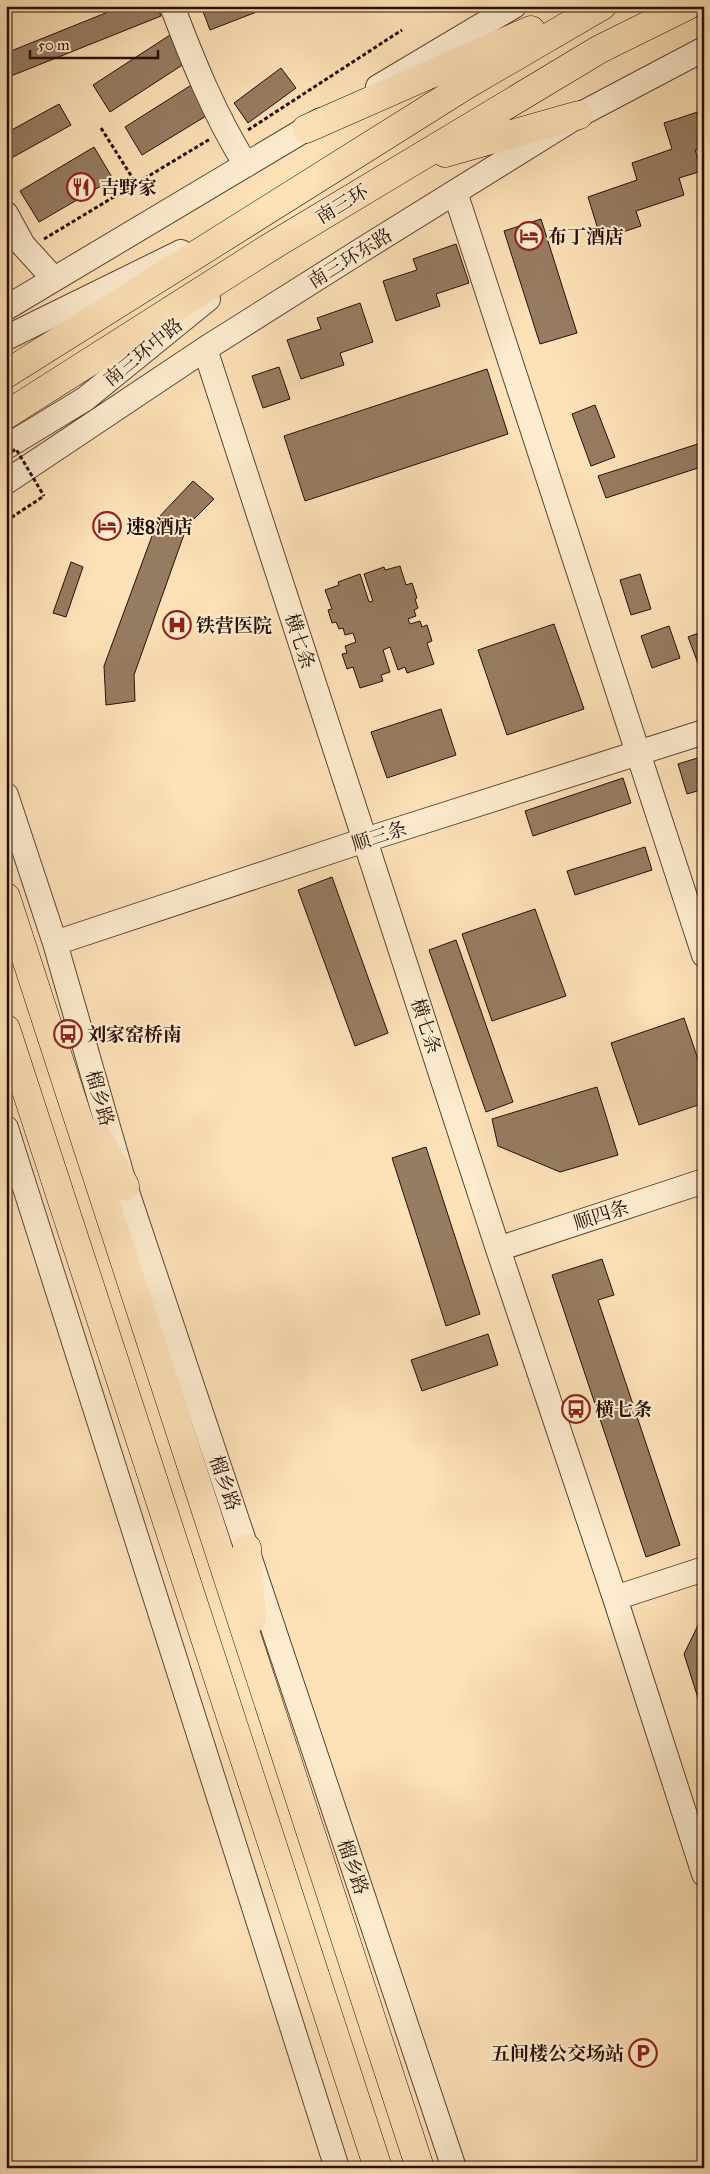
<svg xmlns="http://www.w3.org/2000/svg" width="710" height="2174" viewBox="0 0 710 2174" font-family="'IM FELL Great Primer','Noto Serif SC',serif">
  <rect width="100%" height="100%" fill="#fde1b7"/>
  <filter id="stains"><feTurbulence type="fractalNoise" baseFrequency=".004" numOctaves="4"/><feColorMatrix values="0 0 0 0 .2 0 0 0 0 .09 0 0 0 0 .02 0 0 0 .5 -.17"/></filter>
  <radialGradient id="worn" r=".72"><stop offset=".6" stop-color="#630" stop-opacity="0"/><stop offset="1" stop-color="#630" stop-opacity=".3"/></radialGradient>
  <!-- building -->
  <path fill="#967c62" stroke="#260f05" d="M123,6H157L161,16L6,78V53Z
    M201,6H272L210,30Z
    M170,35L187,62L110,112L93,85Z
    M281,68L296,88L248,123L234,103Z
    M193,84L211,113L142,155L125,127Z
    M59,104L71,125L6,161V133Z
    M704,110V148L695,150L702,171L679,178L684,195L636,211L641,226L601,239L588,197L637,180L632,163L672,149L664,123Z
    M94,147L113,179L39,222L20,191Z
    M541,219L577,333L540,344L504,231Z
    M456,244L469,283L436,294L440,306L396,321L383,281L417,270L413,259Z
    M360,303L373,342L340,353L344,365L301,379L287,340L321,329L317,318Z
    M279,367L290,399L263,408L252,376Z
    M487,369L508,434L305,501L284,436Z
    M595,405L615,457L591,466L572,414Z
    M704,442V466L606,498L598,476Z
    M193,481L214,499L187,526L134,675L135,701L106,705L104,666L159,517Z
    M71,562L83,567L66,617L53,613Z
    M400,566L406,585L412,583L417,598L415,599L418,608L414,610L416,616L408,619L410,624L420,621L422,627L427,625L432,641L427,643L434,664L407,673L405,667L398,670L390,647L383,650L390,672L381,675L383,681L360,688L353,667L347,669L342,654L347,653L345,646L356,642L353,633L345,635L343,628L339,629L336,622L332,623L328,610L332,609L325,590L339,585L338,582L360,574L369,602L373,601L364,574L384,567L385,570Z
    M640,574L651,609L631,615L620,580Z
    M554,624L584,709L507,735L478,650Z
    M669,626L680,658L652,668L641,636Z
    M704,631V664L699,666L688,637Z
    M441,709L456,755L387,778L371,732Z
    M704,756V789L687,794L678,764Z
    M623,778L631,803L533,836L525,811Z
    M645,847L652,870L575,895L567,871Z
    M332,877L388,1033L355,1046L298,890Z
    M535,909L566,996L492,1021L462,934Z
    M456,940L513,1102L486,1112L429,950Z
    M684,1018L704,1077V1103L639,1125L611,1043Z
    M597,1087L618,1155L560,1172L498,1146L492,1119Z
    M426,1147L480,1314L446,1326L392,1158Z
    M602,1259L614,1295L598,1300L680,1545L646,1557L552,1275Z
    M488,1334L498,1365L422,1391L411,1360Z
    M704,1613V1717L684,1654Z"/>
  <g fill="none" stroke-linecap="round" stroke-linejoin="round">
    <defs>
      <path id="minor" d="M172,6C193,61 214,114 246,165
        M378,87L514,6
        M455,192L704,955
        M6,214L23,245L54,279
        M6,308L321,120
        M6,338L181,252
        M205,349L498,1249L615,1598L704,1874
        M6,447L85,399L208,299
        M6,482L205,349L357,253L579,115L704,49
        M6,795L55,943L125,1186L454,2168
        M55,943L365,840L704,732
        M6,1128L337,2168
        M498,1249L704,1181
        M615,1598L704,1569"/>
      <path id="major" d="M6,897L420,2168
        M6,1029L378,2168
        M95,1133L125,1186
        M247,1548L252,1619"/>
      <path id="highway" d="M306,129L531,30
        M445,153L579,115
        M6,374L468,84L602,6
        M6,415L272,246L600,49L687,6"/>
    </defs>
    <!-- minor casing -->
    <use href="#minor" stroke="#5c4432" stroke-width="26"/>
    <!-- major casing -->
    <use href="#major" stroke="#260f05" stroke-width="29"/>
    <!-- highway casing -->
    <use href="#highway" stroke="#260f05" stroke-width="29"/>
    <!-- path -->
    <path stroke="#260f05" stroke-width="3" stroke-dasharray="4 2.5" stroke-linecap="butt" d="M101,128L137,185
      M248,130L402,30
      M44,239L210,139
      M6,521L44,496"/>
    <!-- minor -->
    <use href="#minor" stroke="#feecd0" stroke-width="24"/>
    <!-- major -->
    <use href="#major" stroke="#fde1b7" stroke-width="28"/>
    <!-- highway -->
    <use href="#highway" stroke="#fde1b7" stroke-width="28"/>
    <!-- path-bridge -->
    <path stroke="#260f05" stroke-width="3" stroke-dasharray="4 2.5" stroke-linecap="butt" d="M6,455L16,449L44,496"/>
  </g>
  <!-- icons -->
  <defs>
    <symbol id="restaurant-ring" viewBox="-11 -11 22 22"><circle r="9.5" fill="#feecd0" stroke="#8f2418" stroke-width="1.5"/><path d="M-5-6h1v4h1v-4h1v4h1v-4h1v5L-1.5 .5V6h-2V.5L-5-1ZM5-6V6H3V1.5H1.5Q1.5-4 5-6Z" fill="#8f2418"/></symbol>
    <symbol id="hotel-ring" viewBox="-11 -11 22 22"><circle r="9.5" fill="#feecd0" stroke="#8f2418" stroke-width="1.5"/><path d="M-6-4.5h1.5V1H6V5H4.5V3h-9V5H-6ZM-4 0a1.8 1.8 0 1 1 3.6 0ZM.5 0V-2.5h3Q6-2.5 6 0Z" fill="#8f2418"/></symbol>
    <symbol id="hospital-ring" viewBox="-11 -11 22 22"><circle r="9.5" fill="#feecd0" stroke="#8f2418" stroke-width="1.5"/><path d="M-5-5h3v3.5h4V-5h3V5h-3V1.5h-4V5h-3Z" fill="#8f2418"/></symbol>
    <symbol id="bus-ring" viewBox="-11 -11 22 22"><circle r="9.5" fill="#feecd0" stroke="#8f2418" stroke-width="1.5"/><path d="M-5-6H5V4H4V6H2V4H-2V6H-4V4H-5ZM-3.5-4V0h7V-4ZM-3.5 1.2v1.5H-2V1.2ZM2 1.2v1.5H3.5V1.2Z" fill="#8f2418"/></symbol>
    <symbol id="parking-ring" viewBox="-11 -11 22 22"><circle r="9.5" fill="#feecd0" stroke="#8f2418" stroke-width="1.5"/><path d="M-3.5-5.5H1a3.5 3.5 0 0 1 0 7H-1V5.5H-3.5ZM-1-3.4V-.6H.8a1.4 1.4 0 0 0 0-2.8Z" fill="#8f2418"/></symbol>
  </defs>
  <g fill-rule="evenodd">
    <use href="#restaurant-ring" x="65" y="171" width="32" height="32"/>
    <use href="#hotel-ring" x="513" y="220" width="32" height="32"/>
    <use href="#hotel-ring" x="91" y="510" width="32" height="32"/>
    <use href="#hospital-ring" x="161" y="609" width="32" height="32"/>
    <use href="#bus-ring" x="52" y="1018" width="32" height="32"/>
    <use href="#bus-ring" x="560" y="1393" width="32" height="32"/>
    <use href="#parking-ring" x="627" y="2037" width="32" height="32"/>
  </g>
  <g text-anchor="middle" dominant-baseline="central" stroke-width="4" stroke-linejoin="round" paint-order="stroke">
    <!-- poi labels -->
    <g font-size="19" font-weight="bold" fill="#260f05" stroke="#feecd0" text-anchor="start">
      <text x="100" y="187">吉野家</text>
      <text x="548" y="236">布丁酒店</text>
      <text x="126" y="526">速8酒店</text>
      <text x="196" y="625">铁营医院</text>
      <text x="87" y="1034">刘家窑桥南</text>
      <text x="595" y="1409">横七条</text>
      <text x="624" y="2053" text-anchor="end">五间楼公交场站</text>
    </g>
    <!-- street labels -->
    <g font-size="19" fill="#260f05" stroke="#feecd0">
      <text transform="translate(342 204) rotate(-31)">南三环</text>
      <text transform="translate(350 258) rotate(-32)">南三环东路</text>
      <text transform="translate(143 352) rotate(-39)">南三环中路</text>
      <text transform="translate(300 641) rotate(72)">横七条</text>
      <text transform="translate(379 836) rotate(-18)">顺三条</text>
      <text transform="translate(426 1026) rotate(72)">横七条</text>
      <text transform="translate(100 1098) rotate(74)">榴乡路</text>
      <text transform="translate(601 1215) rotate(-18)">顺四条</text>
      <text transform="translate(225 1483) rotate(71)">榴乡路</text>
      <text transform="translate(353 1867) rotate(71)">榴乡路</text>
    </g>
  </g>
  <!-- margin -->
  <rect width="710" height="2174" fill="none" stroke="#fde1b7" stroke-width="25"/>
  <rect x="8" y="8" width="695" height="2159" fill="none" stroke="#260f05" stroke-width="2.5"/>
  <rect x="12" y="12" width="685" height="2149" fill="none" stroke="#260f05"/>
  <!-- scale -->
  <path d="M30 50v8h128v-8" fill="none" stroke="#260f05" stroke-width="2.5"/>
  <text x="38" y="50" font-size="15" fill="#260f05" stroke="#feecd0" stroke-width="4" paint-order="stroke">50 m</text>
  <rect width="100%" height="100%" filter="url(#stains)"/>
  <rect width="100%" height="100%" fill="url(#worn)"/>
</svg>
